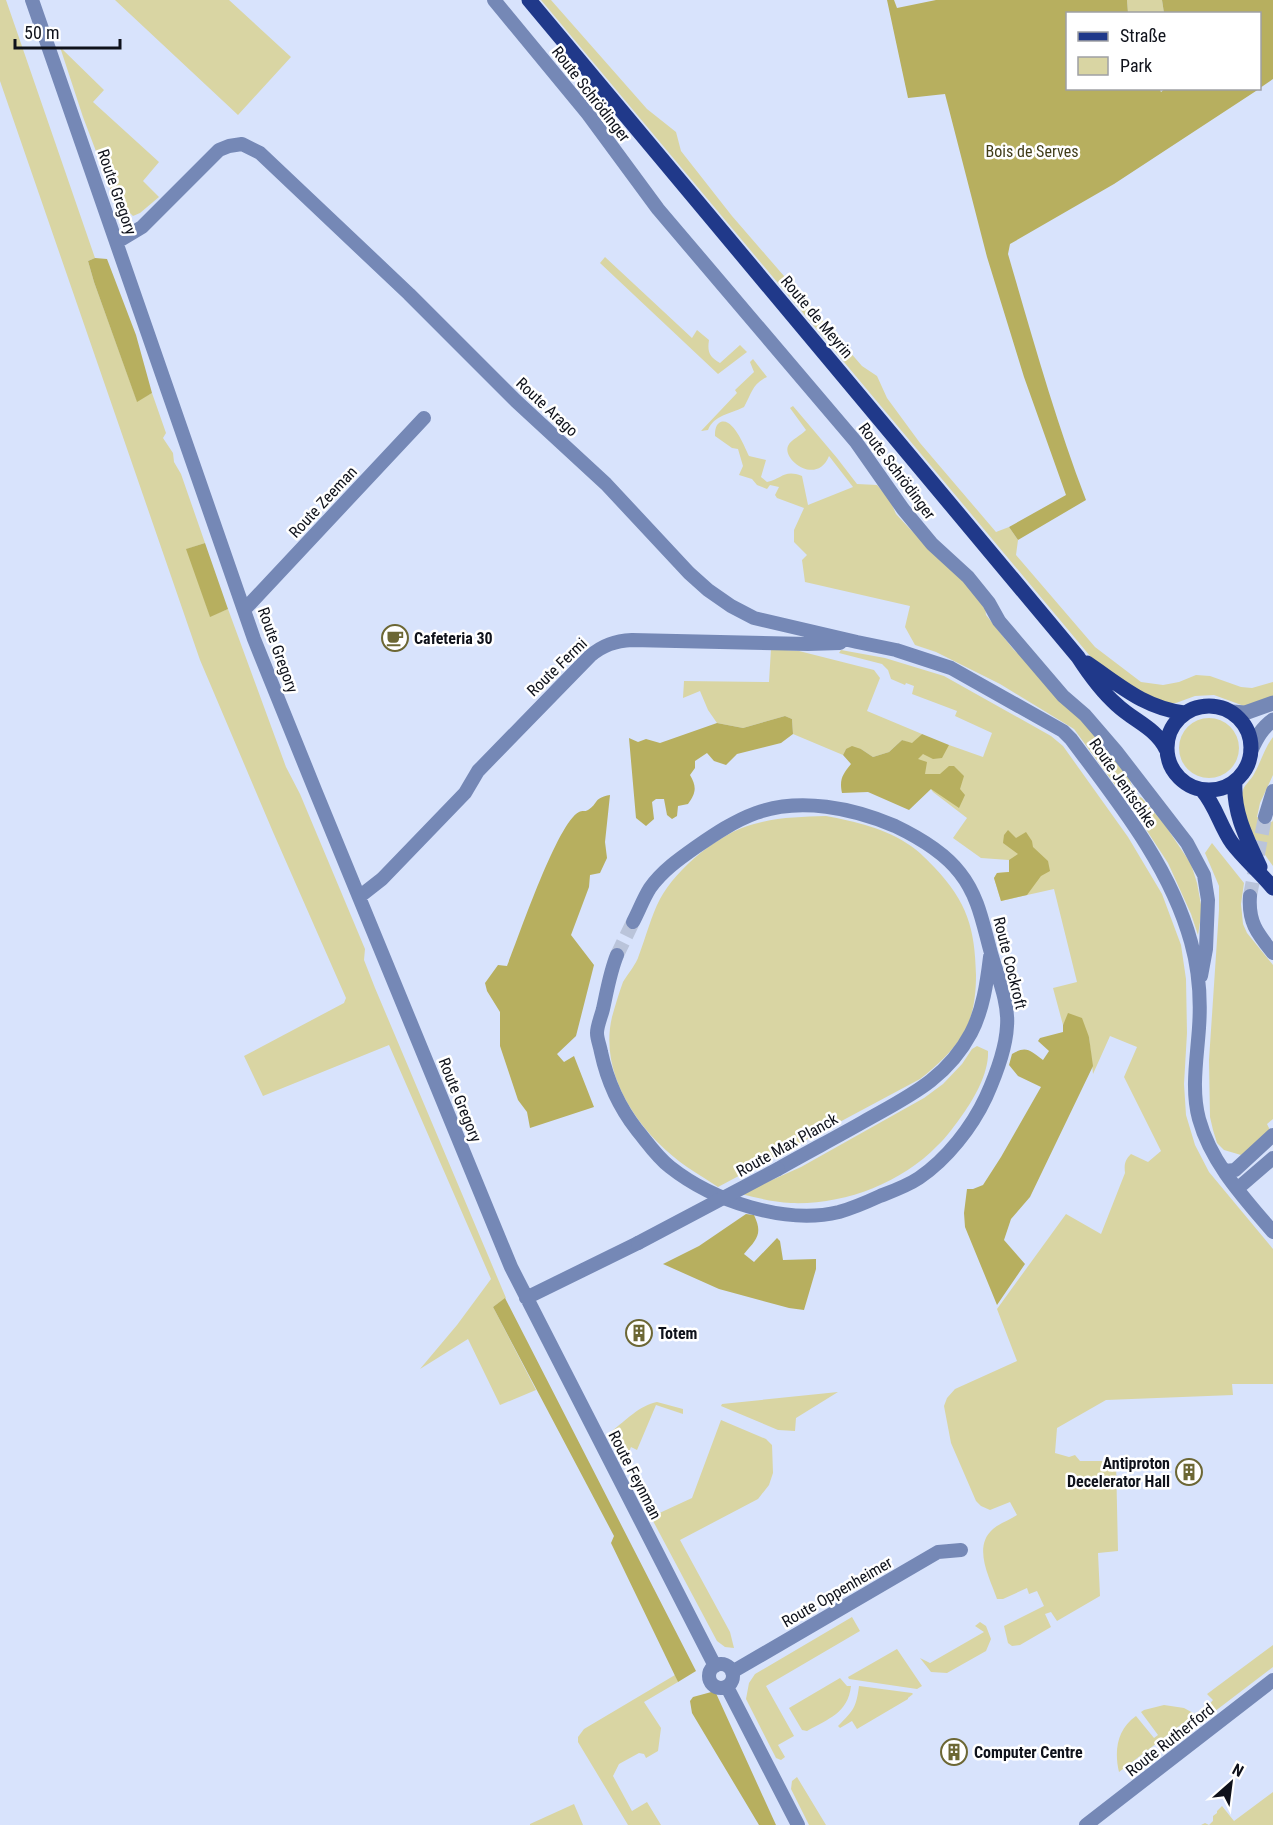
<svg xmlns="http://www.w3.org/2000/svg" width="1273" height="1825" viewBox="0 0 1273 1825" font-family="'Roboto Condensed',sans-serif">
  <rect width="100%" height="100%" fill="#d8e3fc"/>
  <!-- green -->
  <path fill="#d9d5a3" d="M0,0H6L95,258L88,261L94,282L137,401L152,393L166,433L163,438L173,453L174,462L181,474L205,543L187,549L210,616L228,609L286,767L300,794L365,949L364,960L375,988L506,1298L493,1307L536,1390L500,1405L468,1339L420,1369L457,1325L491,1279L389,1045L263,1096L244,1056L344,1003L346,998L273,832L200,660L0,81Z
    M115,0H229L291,57L238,115Z
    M541,0H551L647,109L676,132L681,151L732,216L862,366L877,376L887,398L920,443L996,532L1009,527L1018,540L1016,555L1095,647L1141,682L1163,685L1179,682L1196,675L1210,676L1241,687L1252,688L1273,682V697L1244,706L1214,695L1195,696L1176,703H1160L1105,670L1090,656Z
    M1127,0H1162L1164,13H1128Z
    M60,47L104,90L93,102L159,162L143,181L159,197L140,213L133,216C130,212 121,209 116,204L83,117Z
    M605,257L692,338L697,330L709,340C707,353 710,357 720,363L740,345L747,352L718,374L600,263Z
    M753,359L767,377C752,384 752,393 744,407C730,414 714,415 708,430L701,431L737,393L735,390L754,372L750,362Z
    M793,406L837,458L857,484L877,485L890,500L896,514L909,528L937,555L958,571L985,606L986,615L1014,650L1029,662L1089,727L1129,778L1135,794L1142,798L1165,825L1191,864L1197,883L1202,910L1198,935L1191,914L1168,863L1134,811L1074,729L1000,684L936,652L915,645L905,627L910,606L805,582L802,560L807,555L794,542V530L804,508L777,498L775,495L779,487L770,485L767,489L757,485L752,479L739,475L743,466L738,449L732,448L715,436C715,432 715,426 719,423C732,414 745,448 749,456L766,460L761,477L767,482C782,479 784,469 802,476L808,505L853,487L829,456C817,486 782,460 788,446C791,439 801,436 806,430L790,408Z
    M771,649L799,651L874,670L880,678L867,711L922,734L912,744L902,740L889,752L873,757L861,749H846L843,755L793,734L792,719L785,716L743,728L717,723L708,710L700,691L683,698L684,681L769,682Z
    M841,650L885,658L944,676L1051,736L1063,746L1128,837L1162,894L1181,945L1186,979L1187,1033L1184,1084L1186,1115L1195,1145L1209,1172L1273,1249V1384H1232L1233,1395L1106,1400L1057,1428L1055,1453L1069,1457L1075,1455L1080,1461H1116L1118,1551L1098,1553L1100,1596L1057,1621L1051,1612L1045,1614L1051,1627L1020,1645L1012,1646L1008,1643L1004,1626L1044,1606L1037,1591L1029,1594L1027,1588L1003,1599H997C990,1578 972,1547 993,1529C1000,1523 1010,1520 1017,1515L1010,1502L990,1510L981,1506L976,1501L951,1443L944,1406L947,1398L955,1389L1017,1361L997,1309L1066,1214L1101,1234L1125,1173C1124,1164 1125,1160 1131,1154L1148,1162L1161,1151L1124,1077L1137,1047L1110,1036L1093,1074L1089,1037L1069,1014L1063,1025L1053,988L1077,982L1054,889L1001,901L994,878L997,873L1009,872V860L981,858L953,838L967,818L933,792L912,763L921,750L949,745L983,757L992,733L955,716L957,711L912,694L914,686L906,683L905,685L891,679L888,670L882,664L839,653Z
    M1179 748a30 30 0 1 1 60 0a30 30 0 1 1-60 0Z
    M1273,737V775L1260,803L1257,817L1272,822L1273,820V866C1262,851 1235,810 1243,790C1245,784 1251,780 1254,774C1261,762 1264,749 1273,737Z
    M826,816C854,821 887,829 911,846C920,852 928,861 935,868C967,902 975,928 976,975C976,993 974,1012 966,1029C955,1049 938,1065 920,1079L718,1187C708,1180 697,1174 687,1167C641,1135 598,1076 612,1017C615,1006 619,993 623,982C628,973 636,965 639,955C646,937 651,916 660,899C677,868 719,833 754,824C778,817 801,817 826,816Z
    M1212,843L1244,883L1241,904L1243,924L1247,933L1273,965V1119L1267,1124L1270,1130L1250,1152L1241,1155L1224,1150L1217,1143L1213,1130L1210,1117L1209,1060L1219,910V886L1205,853Z
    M977,1046L988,1051C989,1072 975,1097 963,1114C955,1125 947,1137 937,1146C900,1184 843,1205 791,1203C774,1202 757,1198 741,1194L801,1167L924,1098L943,1084L962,1064L972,1049Z
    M838,1392L796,1418L795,1431L778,1430L721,1406L722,1404Z
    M657,1402L683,1409V1414L656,1405L637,1450L631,1447L625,1461L612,1431C625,1421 640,1405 657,1402Z
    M721,1420L766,1439L772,1445L773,1473L769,1485L758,1499L680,1540L730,1632L734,1648L725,1647L717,1641L652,1519L653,1516L692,1498Z
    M852,1617L860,1631L766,1686L794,1736L778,1745L785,1757L781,1760L776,1758L746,1699L749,1683L755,1674Z
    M980,1622L986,1626L991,1639L986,1651L947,1673L931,1672L920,1658L930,1663L984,1632L975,1626Z
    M1273,1645V1667L1210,1715L1205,1709L1213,1700L1207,1694Z
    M897,1649L922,1686L917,1689L849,1679L848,1677Z
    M675,1675L678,1682L644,1702L661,1728L658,1751L646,1758L644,1754L639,1753L619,1764L613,1776L632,1811L647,1802L661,1825H628L578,1742V1737L584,1729Z
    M840,1678L847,1686H851C848,1713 828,1719 807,1731L802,1730L789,1708Z
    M859,1686L912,1693L913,1694L908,1698V1699L857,1729L852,1721L840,1728L838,1726C854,1710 856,1708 859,1686Z
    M1164,1705L1184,1708L1195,1714L1119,1772C1114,1751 1117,1729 1136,1716L1154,1738L1158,1735L1141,1712L1144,1710Z
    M797,1777L826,1825H809L791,1789L792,1781Z
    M1273,1792V1825H1201L1205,1823L1209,1825L1213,1821V1816L1217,1813V1811L1222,1806L1234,1821Z
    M574,1804L583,1825H530V1824Z"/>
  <!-- forest -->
  <path fill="#b7af5f" d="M887,0H894L897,8L936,0H1127L1128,13L1068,14V88H1159L1161,92L1166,88L1259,89L1114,184L1010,244L1008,254C1032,336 1055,419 1086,500L1018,540L1009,527L1066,495L1024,377L987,257L945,94L908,98Z
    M1162,0H1273V79L1260,88V14L1164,13Z
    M95,258L107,259L136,335L152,393L137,402L94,282L88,261Z
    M205,543L228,609L210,617L186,549Z
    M785,716L792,719L793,734L781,743L737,754L726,765L714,761L707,753L695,761V768L690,775C697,787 696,793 688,804L678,806L677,816L672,819L667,815L664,799H656L652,802L654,819L646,826L636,818L629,738L638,742L646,739L660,743L717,723L743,728Z
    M922,734L949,745L942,758L933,759L923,754L918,759L927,762L925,774H940L949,766H954L964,776L960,789L965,795L959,808L931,789L909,810L868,792L842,793C839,779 843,774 851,764L843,755L846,749L852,746L861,749L873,757L889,752L902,740L912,743Z
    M610,795L605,842L607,858L600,873L590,875L589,887L571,935L594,965L576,1036L557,1054L564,1062L574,1056L594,1107L530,1128L527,1112L518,1100L500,1046V1012L487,991L485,983L498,965L507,966C518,939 557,823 579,812C582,810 585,812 588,810C599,803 593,798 610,795Z
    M1008,830L1016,838L1026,832L1032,841L1033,847L1048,861L1050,871L1041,876L1027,895L1001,901L994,878L997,873L1009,872V860L1018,854L1003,843L1004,835Z
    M1068,1013L1082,1018L1089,1037L1093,1066L1030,1197L1011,1219L1004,1240L1025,1264L997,1305L965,1227L964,1213L967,1189H973L983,1185L1001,1157L1041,1087L1018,1076L1009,1065L1012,1054C1027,1045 1030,1051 1043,1060L1049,1051L1038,1041L1040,1038L1063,1032V1025Z
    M746,1214L754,1215C763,1234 757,1239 744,1254L754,1262L777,1238L780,1241L783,1260L816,1259V1269L804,1310L789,1308L719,1289L663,1264L699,1246Z
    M505,1298L696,1671L678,1682L611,1543L614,1536L493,1307Z
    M715,1691L776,1825H759L692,1713L690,1701L693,1697Z"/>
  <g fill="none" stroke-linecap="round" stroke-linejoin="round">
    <!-- minor-tunnel -->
    <path stroke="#bac4da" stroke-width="14" stroke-dasharray="14 7" stroke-linecap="butt" d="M1250,896L1265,817
      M617,955L633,922"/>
    <!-- minor -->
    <path stroke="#7588b6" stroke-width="14" d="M32,0L254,639L315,790L511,1267L715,1666
      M494,0L588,114L658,209L856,442L903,509L932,544L968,577L989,603L999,621L1063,696L1085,715L1116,751L1187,843L1204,875L1208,900L1206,949L1201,976
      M117,242L142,227L219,150L229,146L242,144L260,153L409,294L516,401L606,484L689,573L708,590L731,606L754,618L857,642L896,650L951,668L1063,731L1071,739C1118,802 1170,866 1191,942C1199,970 1201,1000 1199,1028C1197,1058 1191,1090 1199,1119C1211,1163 1244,1198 1273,1232
      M245,609L424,418
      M1265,817L1273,791
      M1250,896C1248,922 1257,933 1273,953
      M359,897L382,879L465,793L478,771L590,656C603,645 615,641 632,640L808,644L840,643
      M617,955C610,972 607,991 603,1009C601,1017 597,1026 597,1033C597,1039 600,1046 601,1052C607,1080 619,1107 637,1130C647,1142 657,1157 670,1167C713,1201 785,1225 839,1212C853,1208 867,1202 880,1196C893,1191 907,1186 919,1178C947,1159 972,1127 986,1097C995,1077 1006,1047 1007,1026C1009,1002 997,975 991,953C983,925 979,897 960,873C944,852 918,837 895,826C853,808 800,797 756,813C734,821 715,834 696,847C679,859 662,871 650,888C643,899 639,911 633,922
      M778,1169C806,1153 835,1138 863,1122C907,1097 946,1080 971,1033C983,1010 987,982 990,957
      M1225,1171L1235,1170L1273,1135
      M1237,1189L1273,1158
      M526,1298L638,1243
      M709 1676a12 12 0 1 1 24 0a12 12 0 1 1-24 0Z
      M732,1672L938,1552L961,1550
      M727,1687L798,1825
      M1086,1825L1273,1680"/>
    <!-- tertiary -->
    <path stroke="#7588b6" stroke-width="15" d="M1232,712L1245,713L1273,703
      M1251,750C1257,737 1262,728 1273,720"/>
    <!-- primary -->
    <path stroke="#20398a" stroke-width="15" d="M529,0L1078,657C1089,674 1101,691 1117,705C1134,721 1156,728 1166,749
      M1087,663C1121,686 1143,707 1184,713
      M1167 748a42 42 0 1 1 84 0a42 42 0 1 1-84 0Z
      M1235,782C1233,813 1247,839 1260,867
      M1202,790C1216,806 1220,826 1232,843C1244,859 1260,872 1273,888"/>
    <!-- minor-bridge -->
    <path stroke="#7588b6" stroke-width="14" d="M638,1243L778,1169"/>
  </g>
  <!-- icons -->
  <defs>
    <symbol id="cafe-ring" viewBox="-11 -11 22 22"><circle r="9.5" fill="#fff" stroke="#6c6734" stroke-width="1.5"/><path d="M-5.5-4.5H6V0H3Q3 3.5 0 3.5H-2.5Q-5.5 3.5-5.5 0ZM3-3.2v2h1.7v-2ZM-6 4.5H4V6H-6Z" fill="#6c6734"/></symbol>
    <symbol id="building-ring" viewBox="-11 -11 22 22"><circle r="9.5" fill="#fff" stroke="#6c6734" stroke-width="1.5"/><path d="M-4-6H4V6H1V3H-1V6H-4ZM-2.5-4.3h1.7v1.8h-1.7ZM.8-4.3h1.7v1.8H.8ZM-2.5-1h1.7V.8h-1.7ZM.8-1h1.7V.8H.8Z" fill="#6c6734"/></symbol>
  </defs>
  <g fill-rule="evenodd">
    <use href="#cafe-ring" x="380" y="623" width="30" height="30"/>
    <use href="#building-ring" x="624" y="1318" width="30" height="30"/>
    <use href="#building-ring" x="1174" y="1457" width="30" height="30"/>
    <use href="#building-ring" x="939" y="1737" width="30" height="30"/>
  </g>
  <g text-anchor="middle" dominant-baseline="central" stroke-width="5" stroke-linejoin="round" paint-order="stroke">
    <!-- street labels -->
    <g font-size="16" fill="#0f121b" stroke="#fff">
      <text transform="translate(591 94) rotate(52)">Route Schrödinger</text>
      <text transform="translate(117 192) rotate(71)">Route Gregory</text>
      <text transform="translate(817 317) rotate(50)">Route de Meyrin</text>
      <text transform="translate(547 407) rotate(43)">Route Arago</text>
      <text transform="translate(897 471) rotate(53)">Route Schrödinger</text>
      <text transform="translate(323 502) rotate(-47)">Route Zeeman</text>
      <text transform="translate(278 650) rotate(70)">Route Gregory</text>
      <text transform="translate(557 667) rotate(-44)">Route Fermi</text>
      <text transform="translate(1123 783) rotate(55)">Route Jentschke</text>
      <text transform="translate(1010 963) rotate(76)">Route Cockroft</text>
      <text transform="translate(460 1100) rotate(68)">Route Gregory</text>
      <text transform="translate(787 1145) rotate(-29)">Route Max Planck</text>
      <text transform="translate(635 1475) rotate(63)">Route Feynman</text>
      <text transform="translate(837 1592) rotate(-30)">Route Oppenheimer</text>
      <text transform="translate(1170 1740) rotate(-38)">Route Rutherford</text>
    </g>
    <!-- park labels -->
    <g font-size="16" fill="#403c19" stroke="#fff">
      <text x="1032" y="151">Bois de Serves</text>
    </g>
    <!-- poi labels -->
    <g font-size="16" font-weight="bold" fill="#0f121b" stroke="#fff" text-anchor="start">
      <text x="414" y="638">Cafeteria 30</text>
      <text x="658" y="1333">Totem</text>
      <text x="1170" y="1463" text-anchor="end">Antiproton<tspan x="1170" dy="18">Decelerator Hall</tspan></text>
      <text x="974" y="1752">Computer Centre</text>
    </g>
  </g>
  <!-- legend -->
  <rect x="1066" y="12" width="195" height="78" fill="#ffffff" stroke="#9fa0a4" stroke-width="1.5"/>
  <rect x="1078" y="32" width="30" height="9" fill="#20398a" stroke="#9fa0a4" stroke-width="1.5"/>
  <text x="1120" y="42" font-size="18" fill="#0f121b">Straße</text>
  <rect x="1078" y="57" width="30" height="18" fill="#d9d5a3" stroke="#9fa0a4" stroke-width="1.5"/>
  <text x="1120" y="72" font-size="18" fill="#0f121b">Park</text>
  <!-- north arrow -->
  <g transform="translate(1231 1783) rotate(28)" stroke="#ffffff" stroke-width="4.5" paint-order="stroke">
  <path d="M0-4.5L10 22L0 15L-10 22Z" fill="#0f121b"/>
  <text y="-9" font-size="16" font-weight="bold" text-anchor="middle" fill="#0f121b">N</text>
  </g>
  <!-- scale -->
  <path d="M15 39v9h105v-9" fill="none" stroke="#0f121b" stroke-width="3"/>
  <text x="24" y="39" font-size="18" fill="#0f121b" stroke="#ffffff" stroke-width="4.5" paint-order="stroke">50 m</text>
</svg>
